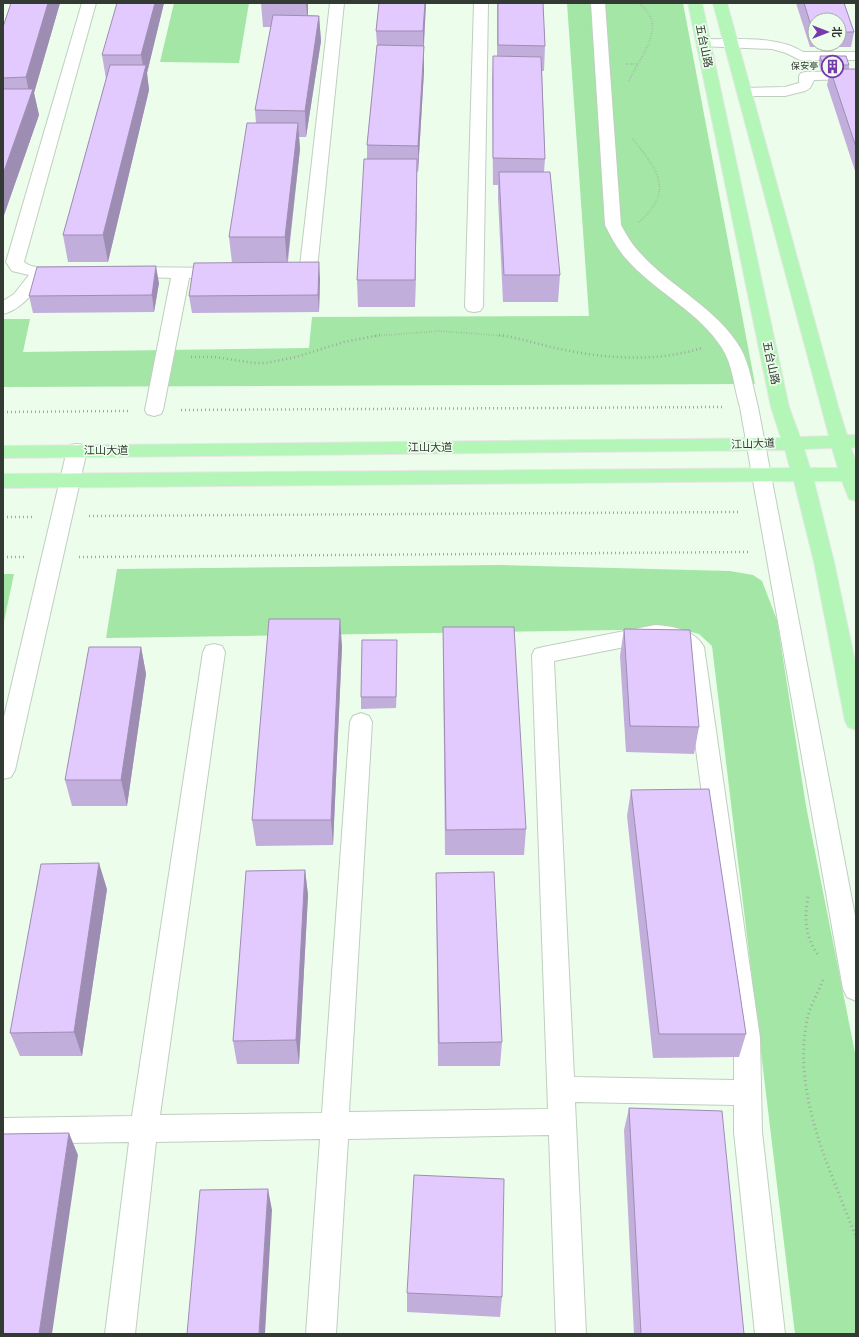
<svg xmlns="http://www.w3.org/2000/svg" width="859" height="1337" viewBox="0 0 859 1337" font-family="'Roboto Serif','Noto Sans SC',serif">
  <rect width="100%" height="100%" fill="#ecfdec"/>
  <!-- green -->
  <path fill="#a3e6a6" d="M174,3H249L239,63L160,62Z
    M567,3H683L755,384L3,387V319H30L23,352L309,348L312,317L589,316Z
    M501,565L730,571L753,575L762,581L777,620L806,806L856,1058V1334H795L712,646L699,634L680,629L106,638L117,569Z
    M3,574H14L3,626Z"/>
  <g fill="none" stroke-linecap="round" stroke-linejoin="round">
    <defs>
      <path id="minor" d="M82,3H96L24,262C35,272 58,265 72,268L75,272L72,276L45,277C33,292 23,309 3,314V301L14,294L29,275L12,271L6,262Z
        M330,3H344L317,269C309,280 291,279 280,277L277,273L280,269L300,266Z
        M474,3H488L483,307L480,311L474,312L468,311L465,307Z
        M591,3H605L621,225C627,236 633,246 642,255C673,289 717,308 741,349C750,366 753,388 758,407L856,921V1001L847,997L843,989L740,407C734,388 733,365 722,348C699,312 659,294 630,263C619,252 612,239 605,225Z
        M704,39C734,40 778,35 803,52H856V60H800L786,53L772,49L699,46L697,43L699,40Z
        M856,71V79L814,80L810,88L805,91L785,96H744L739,95L737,92L739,89L744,88L785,87L799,83V76L801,73L806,72Z
        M128,267L222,268L228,269L231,273L228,277L189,278L163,410L161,414L154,416L147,414L145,410L171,278L122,276L119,272L122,268Z
        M77,444L84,445L87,450L15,770L11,777L3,779V721L67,450L70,445Z
        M655,625C673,626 695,630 704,647L760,1038L762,1132L785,1334H755L734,1132V1105L575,1102L586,1334H556L549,1135L348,1139L336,1334H306L320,1139L156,1142L135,1334H105L129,1142L3,1144V1118L132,1116L203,652L206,646L214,644L222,646L225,652L160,1115L322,1113L350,722L353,716L361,713L369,716L372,722L349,1112L548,1109L532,655L535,649L543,647ZM655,641L670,643L683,650L734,1038V1080L574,1077L554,661Z"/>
      <path id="major" d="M688,3H702L789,407L800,437L829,436L713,3H727L838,406L847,435H856V447L851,448L856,462V501L849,499L842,481H814L834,562L856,666V730L848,727L845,721L814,562L794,481L3,488V474L790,468L785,450L3,458V446L781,438L771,407ZM832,448L838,468H810L804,449Z"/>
    </defs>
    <!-- minor casing -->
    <use href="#minor" stroke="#bfcfbf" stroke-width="2"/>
    <!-- major casing -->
    <use href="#major" stroke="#e7e7e7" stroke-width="2"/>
    <!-- path-far2 -->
    <path stroke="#9eab9e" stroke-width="2" stroke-dasharray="0.5 2" stroke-linecap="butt" d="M626,64H637
      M629,81C640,56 670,24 638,3
      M633,139C658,171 675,191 638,223
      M374,336L440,331L506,336"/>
    <!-- path-far1 -->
    <path stroke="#9eab9e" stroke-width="2.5" stroke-dasharray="1 3" stroke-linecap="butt" d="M499,335C521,338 543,346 565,350C610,359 658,362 702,348
      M191,357H215L254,363H266L296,357L344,342L380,335
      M181,410L722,407
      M3,412L130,411
      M89,516L740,512
      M3,517H34
      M3,557H24
      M79,557L748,552"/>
    <!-- path -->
    <path stroke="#9eab9e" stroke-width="3" stroke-dasharray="1 3.5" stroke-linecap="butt" d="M808,897C804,919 805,938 819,956
      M823,980C818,993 810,1006 807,1020C792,1095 830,1169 856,1237"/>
    <!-- minor -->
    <use href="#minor" fill="#fff" fill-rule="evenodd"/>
    <!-- major -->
    <use href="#major" fill="#b3f6b8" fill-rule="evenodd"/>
  </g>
  <!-- wall -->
  <path fill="#c2aeda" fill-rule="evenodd" d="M11,3H60L34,93L39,115L3,218V27Z
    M164,3L147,73L149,90L108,262H68L63,235L106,79L102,55Z
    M261,3H308V15L319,16L321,41L306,137H299L300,149L288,262L320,279L319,312L192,313L189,296L232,263L229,237L256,123L255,110L271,27H263Z
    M379,3H426L424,46V71L418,172H417L415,307H358L357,280L367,159V145L377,45L376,31Z
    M497,3H543L545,46L544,71H542L545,159L544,172L560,275L558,302H503L498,198V185H493L492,82L493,56H497Z
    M796,3H844L854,32L851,47H810ZM815,20H839V44H815Z
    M820,56L849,65V69H856V174L827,85L830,71H821L818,62Z
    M159,283L154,312L33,313L29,296Z
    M443,627L526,829L524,855H445L443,654Z
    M624,629L699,727L694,754L626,752L620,656Z
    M397,640L396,708L361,709V697Z
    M342,646L333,845L256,846L252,820Z
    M141,647L146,674L127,806H72L65,780Z
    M631,790L746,1034L739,1057L653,1058L627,816Z
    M305,870L308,895L299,1064H237L233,1041Z
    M436,873L502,1042L500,1066H438Z
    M107,889L82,1056H20L10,1033Z
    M629,1108L744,1334H634L624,1130Z
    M407,1293L502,1297L500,1317L407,1312Z"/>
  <!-- shaded-wall -->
  <path fill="#9e8db2" d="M48,3H60L34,93L39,115L3,218V174L30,98L26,77Z
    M155,3H164L147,73L149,90L108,262L103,235L144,72L141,55Z
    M306,3H308V26Z
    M425,3H426L423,57V31Z
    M319,16L321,41L306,137L305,111Z
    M424,46V71L418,172V146Z
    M298,123L300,149L287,264L285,237Z
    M417,159V185L415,307V280Z
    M319,262L320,279L319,312L318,295Z
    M156,266L159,283L154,312L152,295Z
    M340,619L342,646L333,845L331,820Z
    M397,640V651L396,708V697Z
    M141,647L146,674L127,806L121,780Z
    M99,863L107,889L82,1056L74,1032Z
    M305,870L308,895L299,1064L296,1040Z
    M69,1133L78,1155L52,1334H39Z
    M268,1189L272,1210L265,1334H259Z"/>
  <!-- building -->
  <path fill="#e2cafe" stroke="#9e8db2" d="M11,3H48L26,77L3,78V27Z
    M117,3H155L141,55H102Z
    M379,3H425L423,31H376Z
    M498,3H543L545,46L498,45Z
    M804,3H844L854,32H839V20H815V32H813Z
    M273,15L319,16L305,111L255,110Z
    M377,45L424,46L418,146L367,145Z
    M493,56L541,57L545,159L493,158Z
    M820,56H846L849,65H823Z
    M110,65H146L103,235H63Z
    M830,69H856V147Z
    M3,89H33L3,174Z
    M247,123H298L285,237H229Z
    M364,159H417L415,280H357Z
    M499,172H550L560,275H504Z
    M319,262L318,295L189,296L194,263Z
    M156,266L152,295L29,296L37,267Z
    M269,619H340L331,820H252Z
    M443,627H514L526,829L446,830Z
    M624,629L690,630L699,727L630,726Z
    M362,640H397L396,697H361Z
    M89,647H141L121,780H65Z
    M709,789L746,1034H659L631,790Z
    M99,863L74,1032L10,1033L41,864Z
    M305,870L296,1040L233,1041L246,871Z
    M494,872L502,1042L439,1043L436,873Z
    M629,1108L722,1111L744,1334H641Z
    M69,1133L39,1334H3V1134Z
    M414,1175L504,1179L502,1297L407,1293Z
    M268,1189L259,1334H187L200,1190Z"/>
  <!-- icons -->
  <defs>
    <symbol id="building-ring" viewBox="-11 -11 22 22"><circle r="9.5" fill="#ecfdec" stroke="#7939ae" stroke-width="1.5"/><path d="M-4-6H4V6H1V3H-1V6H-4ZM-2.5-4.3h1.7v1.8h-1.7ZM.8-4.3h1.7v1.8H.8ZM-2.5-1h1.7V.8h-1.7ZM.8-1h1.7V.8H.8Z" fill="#7939ae"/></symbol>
  </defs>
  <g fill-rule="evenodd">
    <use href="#building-ring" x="820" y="54" width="25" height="25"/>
  </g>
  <g text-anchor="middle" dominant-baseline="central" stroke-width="3.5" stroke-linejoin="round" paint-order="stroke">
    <!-- far-poi labels -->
    <g font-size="9" fill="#333933" stroke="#ecfdec" text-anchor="end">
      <text x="818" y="66">保安亭</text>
    </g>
    <!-- street labels -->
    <g font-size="11" fill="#333933" stroke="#ecfdec">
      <text transform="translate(704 46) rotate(78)">五台山路</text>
      <text transform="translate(771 363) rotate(78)">五台山路</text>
      <text transform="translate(753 444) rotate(-2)">江山大道</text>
      <text x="430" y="447">江山大道</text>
      <text x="106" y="450">江山大道</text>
    </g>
  </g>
  <!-- border -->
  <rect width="859" height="1337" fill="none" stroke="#333933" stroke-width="8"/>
  <!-- north arrow -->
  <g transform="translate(827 32) rotate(90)"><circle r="19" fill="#ecfdec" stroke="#a2afa2"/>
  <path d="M0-3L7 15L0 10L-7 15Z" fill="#7939ae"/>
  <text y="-6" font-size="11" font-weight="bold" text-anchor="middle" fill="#333933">北</text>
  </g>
</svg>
